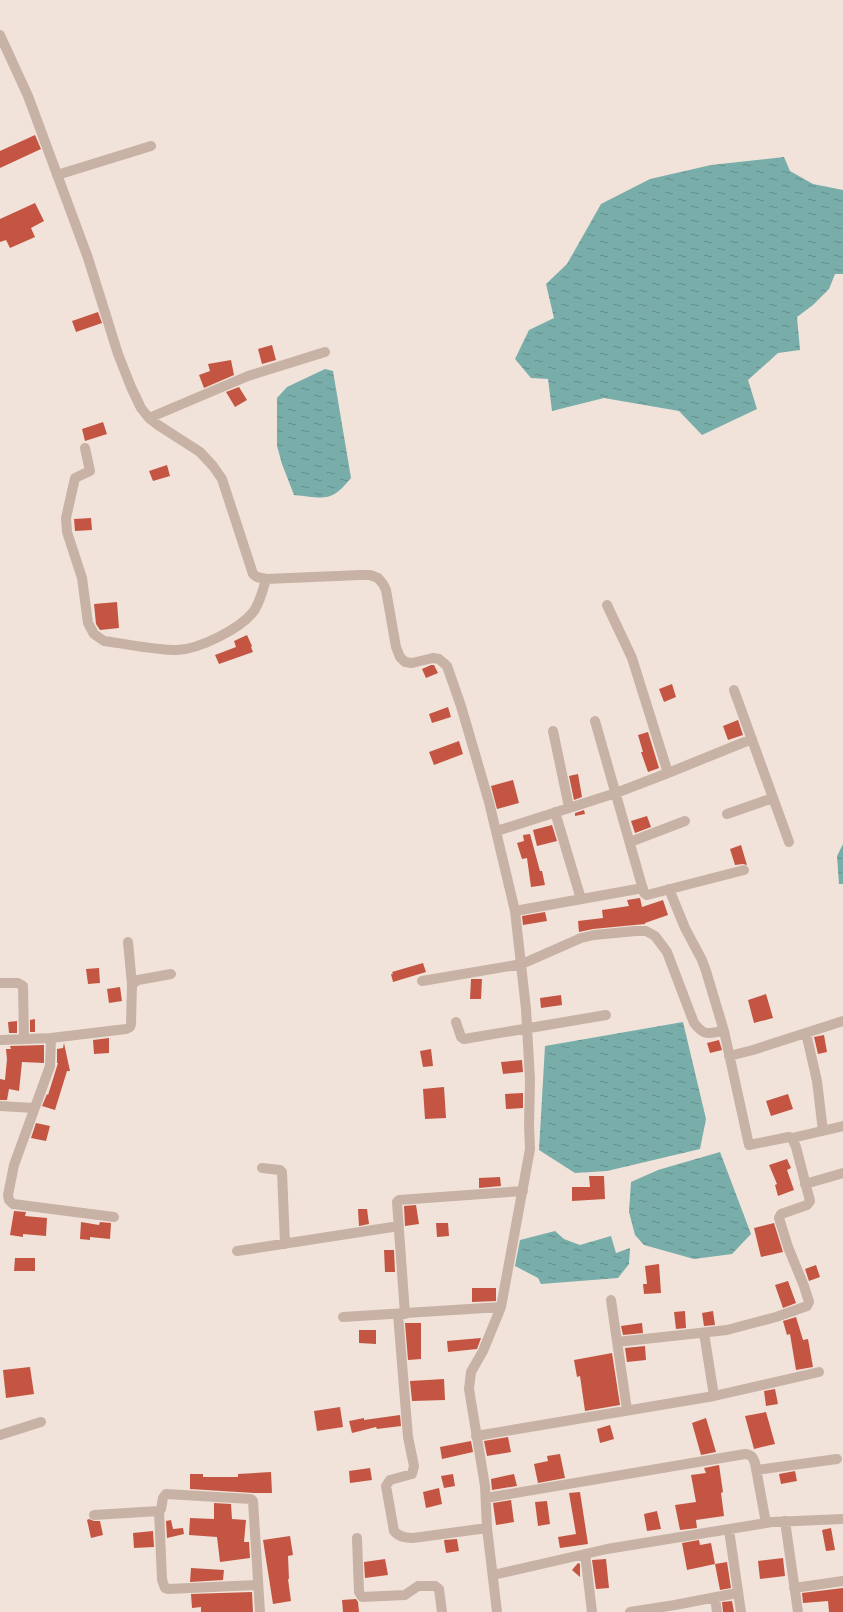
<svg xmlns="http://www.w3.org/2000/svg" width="843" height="1612" viewBox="0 0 843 1612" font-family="Cabin,sans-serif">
  <defs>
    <pattern id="water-ripples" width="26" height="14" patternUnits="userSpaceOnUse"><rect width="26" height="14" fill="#78adaa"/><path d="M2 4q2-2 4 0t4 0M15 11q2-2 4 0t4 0" fill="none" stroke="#638d8a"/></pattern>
  </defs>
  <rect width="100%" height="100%" fill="#f1e3d9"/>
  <!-- water -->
  <path fill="url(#water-ripples)" d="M784,157L790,171L813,184L843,190V274H835L829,289L813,305L797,317L800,350L778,353L748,380L757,409L702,435L679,411L604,398L552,411L548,379L531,378L515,359L529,330L554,318L546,284L567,264L601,204L650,179L711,165Z
    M325,369L333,371L351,478C331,503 324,498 294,495L282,464L277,446V398L287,387Z
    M843,844V884H839L837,856Z
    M683,1022L706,1119L700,1149L607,1171L575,1173L539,1150L545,1046Z
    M720,1152L751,1234L732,1254L694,1259L644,1245L635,1235L629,1212L631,1182L658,1170Z
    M555,1231L564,1239L580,1245L611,1236L616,1253L630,1248L629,1264L618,1278L541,1284L538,1278L515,1266L520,1240Z"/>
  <!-- building -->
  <path fill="#c45543" d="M35,135L41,149L0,168V151Z
    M35,203L44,221L31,228L35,237L10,248L6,240L0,242V219Z
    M98,312L102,323L76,332L72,321Z
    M272,345L276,360L262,364L258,349Z
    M231,360L234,375L204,388L199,375L210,371L208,364Z
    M239,387L247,400L235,407L226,392Z
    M103,422L107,434L85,441L82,429Z
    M167,465L170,476L153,481L149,471Z
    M91,518L92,530L75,531L74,519Z
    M117,602L119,628L100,630L96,624L94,604Z
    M247,635L252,646L251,647L253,652L219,664L215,655L236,647L234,641Z
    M431,665H434L438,673L426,678L422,669Z
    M672,684L676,697L664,702L659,689Z
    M448,707L451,717L432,723L429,714Z
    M738,720L743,735L728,740L723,726Z
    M648,732L659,768L648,772L641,752H643L638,735Z
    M459,741L463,754L434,765L429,752Z
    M578,774L582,797L574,800L569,776Z
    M513,780L519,803L497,809L491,786Z
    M584,810L585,814L575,816V813Z
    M647,816L651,827L635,833L631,821Z
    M552,825L557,841L537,846L533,830Z
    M530,834L540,871H542L545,885L531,887L527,858L522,859L517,843L524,841L523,835Z
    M741,845L747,865L743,864L735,865L730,849Z
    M640,898L642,907L663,900L668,915L645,923V924L593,929L579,932L578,921L603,918L602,910L629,906L627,900Z
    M545,912L547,921L523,925L522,916Z
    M423,963L426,972L393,982L391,974H393L392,972Z
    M99,968L100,983L88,984L86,969Z
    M471,979H482L481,999H470Z
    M120,987L122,1001L109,1003L107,989Z
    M766,994L773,1018L754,1023L748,1000Z
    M561,995L562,1005L541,1008L540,998Z
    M35,1019V1032H30V1020Z
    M17,1021V1033H9L8,1022Z
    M824,1035L827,1052L818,1054L814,1037Z
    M109,1038V1053L94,1054L93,1040Z
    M719,1040L722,1050L710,1053L707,1043Z
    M64,1043L70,1071H67L55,1110L42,1106L47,1094L48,1095L58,1063H57V1049L63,1048Z
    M44,1045V1063L22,1062L19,1091L9,1089L7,1100H0V1079L5,1080L7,1059L6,1049H11L10,1046Z
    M431,1049L433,1066L423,1067L420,1051Z
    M522,1060L523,1072L503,1074L501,1062Z
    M444,1087L446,1118L425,1119L423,1089Z
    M523,1093V1108L506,1109L505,1094Z
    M788,1094L793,1109L771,1116L766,1101Z
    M36,1123L50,1126L46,1141L31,1138Z
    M787,1159L791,1168L787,1170L794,1190L778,1196L775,1185L777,1184L769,1165Z
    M589,1176H604L605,1199L572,1201V1187H590Z
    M500,1177L501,1186L479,1188V1178Z
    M416,1205L419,1224L405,1226L404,1206Z
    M358,1209H367L369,1224L359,1226Z
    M14,1211L26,1212L25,1216L47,1218L46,1236L23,1234V1237L10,1235Z
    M81,1222L99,1225L100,1222L111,1223L110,1239L90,1237V1240L80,1239Z
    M436,1223H448L449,1236L437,1237Z
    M774,1223L783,1252L761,1257L754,1228Z
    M384,1250H394L395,1272H385Z
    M15,1258H35V1271H14Z
    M659,1264L661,1293L644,1294L643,1284H647L645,1266Z
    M816,1265L820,1277L809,1281L805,1269Z
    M788,1281L796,1303L783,1308L775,1285Z
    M472,1288H496V1301L472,1302Z
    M685,1311L686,1328L676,1329L674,1312Z
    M713,1311L715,1325L704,1326L702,1313Z
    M796,1317L803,1340L808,1339L813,1367L796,1370L790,1334L787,1335L783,1321Z
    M405,1323H421V1359L408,1360Z
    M642,1323L643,1333L623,1335L621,1326Z
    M359,1330H376V1344L359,1343Z
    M481,1338L477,1349L448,1352L447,1341Z
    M645,1346L646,1360L627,1362L625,1348Z
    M612,1353L620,1405L585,1411L580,1376L577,1377L574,1360Z
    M30,1367L34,1394L6,1398L3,1370Z
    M444,1379L445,1400L412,1401L410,1381Z
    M775,1389L778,1404L766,1406L764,1391Z
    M340,1407L343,1427L317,1431L314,1411Z
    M766,1412L775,1444L754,1449L745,1416Z
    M400,1415L401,1426L377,1429L376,1427L352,1433L349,1421L364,1418V1420Z
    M706,1418L716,1452L701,1455L692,1423Z
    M610,1425L614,1439L600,1443L597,1429Z
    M508,1437L511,1452L487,1456L484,1441Z
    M471,1441L473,1452L442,1459L440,1447Z
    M560,1454L565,1478L538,1483L534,1464L548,1461L547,1456Z
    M719,1465L723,1492L721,1493L724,1516L696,1520L697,1528L680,1530L675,1505L696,1502L691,1475L706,1473L704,1468Z
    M370,1468L372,1480L350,1483L349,1471Z
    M795,1471L797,1481L781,1484L779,1474Z
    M271,1472L272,1493H254L190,1489V1474H203V1477H238V1474Z
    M453,1474L455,1486L444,1488L441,1476Z
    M514,1474L517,1486L492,1490L491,1479Z
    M439,1488L442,1504L426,1508L423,1492Z
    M580,1492L588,1544L560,1548L558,1537L576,1534L569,1493Z
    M511,1500L514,1522L496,1525L493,1503Z
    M547,1501L550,1524L538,1526L535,1502Z
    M214,1503L231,1504L232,1519L246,1520L244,1542H249L250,1558L220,1562L217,1537L189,1535L190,1518L214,1519Z
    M657,1511L661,1529L647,1531L644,1514Z
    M89,1519L94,1521H100L103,1535L91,1538L87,1520Z
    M171,1520L173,1529L183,1528L184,1534L167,1538L166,1521Z
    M831,1528L835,1550L826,1551L822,1530Z
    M153,1531L154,1547L134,1548L133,1533Z
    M290,1536L293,1555L288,1556L289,1579H288L291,1601L273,1604L263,1540Z
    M457,1539L459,1551L446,1553L444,1540Z
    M699,1540L700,1545L711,1543L715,1564L687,1570L682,1543Z
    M783,1558L785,1576L760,1579L758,1561Z
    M385,1559L388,1575L365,1578L364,1562Z
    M606,1559L609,1588L596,1589L592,1560Z
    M727,1562L731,1588L720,1590L715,1564Z
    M578,1563L580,1564V1577L572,1570Z
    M191,1568L224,1570L223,1580L190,1582Z
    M843,1588V1612H829L828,1601L803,1603L802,1593Z
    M252,1592L253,1612H201V1607L192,1608L191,1594Z
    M356,1599L358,1602L359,1612H343L342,1600Z
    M732,1601L734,1612H723L722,1602Z"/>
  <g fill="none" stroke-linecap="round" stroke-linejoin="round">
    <!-- minor -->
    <path stroke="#c8b2a5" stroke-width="10" d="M0,35L28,96L88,258L118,354L131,387L141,408L149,418L158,425L200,452L213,466L222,479L253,574L257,577L266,579L360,575H370L378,578L383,584L386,590L396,647L400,657L405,662L412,663L433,658L439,659L447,666L461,706L489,802L515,911L526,1009L530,1080L529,1125L530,1149L501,1307L483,1351L471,1372L469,1389L485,1486L487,1528L497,1612
      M57,175L151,146
      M149,418L248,376L325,352
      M85,448L90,471L75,478L66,518L67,532L82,578L88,623L94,634L104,641C128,644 153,650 177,650C200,649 240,629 254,611C260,602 263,590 266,579
      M607,605L632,658L668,773
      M734,690L789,842
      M595,721L644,893L647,895L744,870
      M553,731L569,807
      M555,812L581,899
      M727,814L773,798
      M497,831L616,793L668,773L752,739
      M630,842L685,821
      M515,911L643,888
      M128,942L132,984
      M422,981L522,964L581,938L594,935L636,931H646L655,936L667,952L694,1023C705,1037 708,1033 724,1031
      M0,983H18L23,986L24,1039
      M456,1022L461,1037L464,1039L606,1015
      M806,1033L817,1081L823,1131
      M51,1038L50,1066L14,1165L8,1195L9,1200L13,1204L114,1217
      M0,1040L51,1038L126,1029L130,1027L131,1024L132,984L138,980L171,974
      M729,1056L753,1050L843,1021
      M0,1106L34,1108
      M792,1138L843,1126
      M262,1168L280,1170L282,1172L285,1244
      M805,1184L843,1173
      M237,1251L399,1226
      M611,1300L627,1410
      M398,1314L408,1437L414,1466L412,1474L390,1480L386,1486L394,1531C399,1537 405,1538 413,1538L487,1528
      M405,1314L397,1202L399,1200L523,1191
      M343,1317L501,1307
      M704,1333L714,1396
      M617,1342L727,1330L776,1317L807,1306L809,1302L804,1286L788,1247L779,1218L781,1214L807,1205L810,1201L796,1147L792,1138L789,1137L749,1145L724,1031L706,971L702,960L685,928L669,889
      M0,1435L41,1422
      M476,1436L714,1396L819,1372
      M757,1470L837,1459
      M486,1498L745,1454C752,1455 753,1457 755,1463L766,1523
      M159,1511L162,1580L165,1588L168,1589L258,1585
      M94,1515L159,1511L161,1509L163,1498L166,1494L251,1499L253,1501L260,1612
      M785,1521L798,1612
      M729,1530L741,1612
      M357,1538L359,1592L362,1597L405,1595L418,1586H435L439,1589L442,1612
      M585,1554L592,1612
      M493,1575L607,1549L772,1522L843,1519
      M794,1588L843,1581
      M715,1598L717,1612
      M630,1612L675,1605L737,1593"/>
  </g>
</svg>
